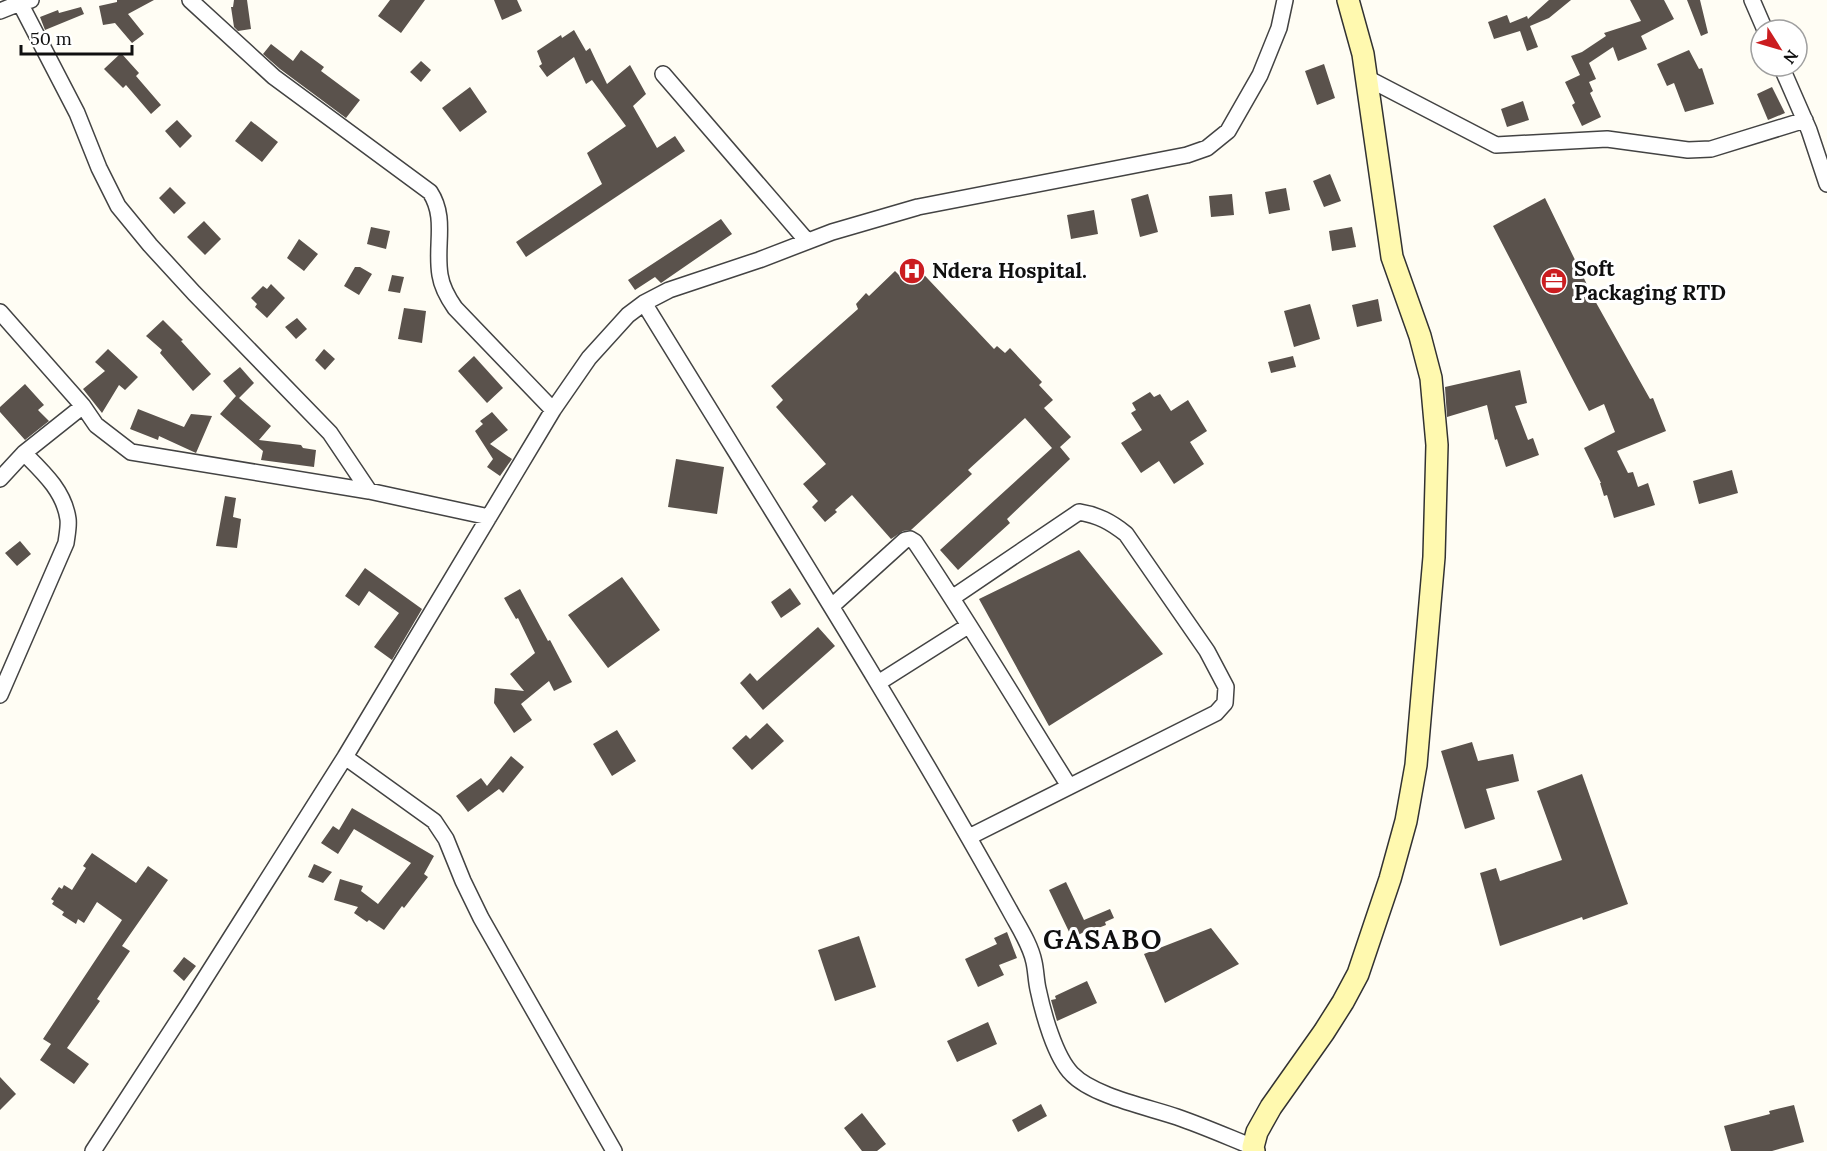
<svg xmlns="http://www.w3.org/2000/svg" width="1827" height="1151" font-family="Lora,serif">
  <style>
    .building { fill: #5a524c }
    .lines { fill: none; stroke-linecap: round; stroke-linejoin: round }
    .minor-casing { stroke: #434343; stroke-width: 18 }
    .secondary-casing { stroke: #323232; stroke-width: 24 }
    .minor { stroke: #fff; stroke-width: 15 }
    .secondary { stroke: #fff9af; stroke-width: 21 }
    .labels { text-anchor: middle; stroke-width: 6; stroke-linejoin: round; paint-order: stroke }
    .poi-label { font-size: 21px; font-weight: bold; fill: #101010; stroke: #fff; text-anchor: start }
    .district-label { font-size: 27px; font-weight: bold; letter-spacing: 1.5px; fill: #101010; stroke: #fff }
  </style>
  <rect width="100%" height="100%" fill="#fffdf4"/>
  <path class="building" d="M 117,0 L 154,0 L 128,14 L 144,34 L 132,43 L 115,23 L 103,25 L 99,6 L 117,2 Z
    M 234,0 L 247,0 L 251,29 L 238,31 L 234,27 L 231,7 L 233,7 Z
    M 390,0 L 425,0 L 401,33 L 378,16 Z
    M 494,0 L 517,0 L 522,11 L 502,20 Z
    M 1549,0 L 1571,0 L 1549,18 L 1530,26 L 1538,47 L 1527,51 L 1520,31 L 1494,39 L 1488,22 L 1507,15 L 1510,23 L 1527,16 L 1528,19 Z
    M 1630,0 L 1664,0 L 1674,19 L 1641,36 L 1647,49 L 1618,61 L 1613,47 L 1589,63 L 1596,79 L 1589,82 L 1593,91 L 1590,93 L 1601,117 L 1582,126 L 1572,105 L 1575,103 L 1565,82 L 1580,75 L 1571,56 L 1582,52 L 1606,36 L 1604,33 L 1641,21 Z
    M 1687,0 L 1700,0 L 1708,33 L 1701,36 Z
    M 81,7 L 84,14 L 45,30 L 40,17 L 58,10 L 59,13 Z
    M 574,30 L 586,51 L 590,48 L 607,84 L 630,65 L 646,94 L 633,106 L 657,148 L 675,136 L 685,151 L 526,257 L 516,242 L 602,184 L 587,153 L 626,126 L 592,80 L 586,84 L 574,57 L 547,77 L 539,66 L 542,64 L 537,51 L 561,35 L 562,38 Z
    M 271,44 L 293,61 L 301,50 L 324,67 L 321,71 L 360,100 L 346,118 L 280,69 L 263,54 Z
    M 1689,50 L 1699,69 L 1702,68 L 1714,104 L 1685,112 L 1674,83 L 1667,86 L 1657,64 Z
    M 121,53 L 139,73 L 136,76 L 161,105 L 151,114 L 126,85 L 123,88 L 104,69 Z
    M 421,61 L 431,70 L 421,82 L 410,72 Z
    M 1324,64 L 1335,98 L 1317,105 L 1305,71 Z
    M 470,87 L 487,112 L 460,132 L 442,108 Z
    M 1772,87 L 1785,113 L 1768,120 L 1757,94 Z
    M 1523,101 L 1529,120 L 1507,127 L 1501,109 Z
    M 177,120 L 192,136 L 180,148 L 165,131 Z
    M 251,121 L 278,142 L 262,162 L 235,141 Z
    M 1330,174 L 1341,201 L 1324,207 L 1313,181 Z
    M 170,187 L 186,203 L 174,214 L 159,198 Z
    M 1286,188 L 1290,210 L 1269,214 L 1265,192 Z
    M 1148,194 L 1158,232 L 1140,237 L 1131,199 Z
    M 1232,194 L 1234,215 L 1211,217 L 1209,196 Z
    M 1545,198 L 1594,299 L 1650,399 L 1653,398 L 1666,431 L 1617,451 L 1628,473 L 1633,472 L 1638,487 L 1648,483 L 1655,505 L 1614,518 L 1607,495 L 1604,496 L 1600,483 L 1601,483 L 1584,448 L 1615,432 L 1604,404 L 1589,411 L 1493,226 Z
    M 1094,210 L 1098,234 L 1071,239 L 1067,215 Z
    M 721,219 L 732,234 L 661,283 L 655,277 L 635,290 L 628,280 Z
    M 204,221 L 221,239 L 205,255 L 187,237 Z
    M 371,227 L 390,231 L 386,249 L 367,244 Z
    M 1352,227 L 1356,247 L 1332,251 L 1329,231 Z
    M 299,239 L 318,254 L 304,271 L 287,258 Z
    M 912,262 L 994,349 L 997,346 L 1005,353 L 1010,348 L 1042,382 L 1039,385 L 1053,400 L 1044,408 L 1071,437 L 1060,447 L 1070,459 L 1007,519 L 1010,523 L 958,570 L 940,550 L 1052,448 L 1025,418 L 968,470 L 972,474 L 911,530 L 903,531 L 891,539 L 852,495 L 835,510 L 837,512 L 825,522 L 812,507 L 818,501 L 803,484 L 826,464 L 776,407 L 783,400 L 771,386 L 858,309 L 856,304 L 866,293 L 869,296 L 895,271 L 899,275 Z
    M 355,267 L 360,267 L 372,274 L 359,295 L 344,286 Z
    M 392,275 L 404,277 L 400,293 L 388,291 Z
    M 271,284 L 285,298 L 267,318 L 255,307 L 257,304 L 251,298 L 263,286 L 267,289 Z
    M 1378,299 L 1382,321 L 1357,327 L 1352,305 Z
    M 1310,304 L 1320,339 L 1294,347 L 1284,311 Z
    M 404,308 L 426,311 L 422,343 L 398,339 Z
    M 297,318 L 307,329 L 296,339 L 285,327 Z
    M 163,320 L 183,340 L 181,341 L 211,374 L 193,391 L 160,353 L 162,350 L 146,336 Z
    M 108,349 L 138,377 L 125,390 L 119,385 L 102,413 L 83,389 L 105,371 L 95,362 Z
    M 324,349 L 335,359 L 325,370 L 315,360 Z
    M 474,356 L 503,388 L 487,403 L 458,371 Z
    M 1293,356 L 1296,367 L 1271,373 L 1268,362 Z
    M 240,367 L 254,383 L 239,398 L 271,426 L 259,440 L 301,445 L 303,448 L 316,450 L 314,467 L 261,460 L 263,451 L 220,414 L 236,396 L 223,381 Z
    M 1520,370 L 1527,403 L 1515,406 L 1528,440 L 1533,438 L 1539,455 L 1506,467 L 1497,439 L 1495,440 L 1487,405 L 1447,417 L 1445,387 Z
    M 25,384 L 44,405 L 38,410 L 49,421 L 25,440 L 0,412 L 0,407 Z
    M 1150,392 L 1154,397 L 1160,394 L 1171,411 L 1188,400 L 1207,431 L 1190,442 L 1204,464 L 1174,484 L 1159,461 L 1141,473 L 1121,443 L 1142,430 L 1131,413 L 1136,410 L 1132,403 Z
    M 138,409 L 184,427 L 191,414 L 212,416 L 196,453 L 159,436 L 158,440 L 130,429 Z
    M 492,412 L 508,430 L 490,444 L 512,459 L 500,476 L 487,467 L 493,459 L 475,431 L 483,424 L 480,421 Z
    M 676,459 L 724,467 L 717,514 L 668,507 Z
    M 1732,470 L 1738,493 L 1699,504 L 1693,481 Z
    M 225,496 L 236,498 L 233,517 L 241,519 L 237,548 L 216,546 Z
    M 20,541 L 31,554 L 17,566 L 5,553 Z
    M 1079,550 L 1163,654 L 1049,726 L 979,599 Z
    M 365,568 L 422,609 L 392,660 L 374,647 L 399,613 L 369,591 L 359,606 L 345,596 Z
    M 622,577 L 660,630 L 608,668 L 568,615 Z
    M 790,588 L 801,604 L 781,618 L 771,602 Z
    M 520,589 L 548,641 L 550,640 L 572,682 L 554,691 L 549,681 L 521,704 L 532,720 L 514,733 L 494,703 L 495,688 L 524,691 L 510,674 L 535,653 L 518,618 L 516,619 L 504,598 Z
    M 818,627 L 835,646 L 763,710 L 740,683 L 750,673 L 757,681 Z
    M 767,723 L 784,741 L 752,770 L 732,748 L 746,735 L 750,739 Z
    M 617,730 L 636,761 L 612,776 L 593,744 Z
    M 1472,742 L 1478,761 L 1513,754 L 1519,781 L 1486,789 L 1495,819 L 1465,829 L 1441,751 Z
    M 511,756 L 524,767 L 503,793 L 499,789 L 468,812 L 456,796 L 481,778 L 487,786 Z
    M 1582,774 L 1628,904 L 1583,920 L 1582,917 L 1500,946 L 1480,873 L 1496,868 L 1500,881 L 1562,860 L 1537,791 Z
    M 352,808 L 434,856 L 424,874 L 428,877 L 404,908 L 402,906 L 384,930 L 369,920 L 367,922 L 354,913 L 358,907 L 334,900 L 340,879 L 363,886 L 361,891 L 378,904 L 411,863 L 354,829 L 338,854 L 321,843 L 333,826 L 339,830 Z
    M 92,853 L 136,883 L 148,866 L 168,880 L 122,946 L 130,951 L 97,999 L 100,1001 L 67,1048 L 89,1064 L 74,1084 L 40,1060 L 51,1044 L 43,1039 L 122,920 L 97,902 L 84,923 L 78,919 L 76,924 L 62,915 L 64,912 L 52,904 L 54,901 L 51,899 L 59,887 L 62,889 L 64,885 L 72,890 L 86,868 L 83,866 Z
    M 314,864 L 332,872 L 323,883 L 308,877 Z
    M 1066,882 L 1084,920 L 1110,909 L 1114,918 L 1105,922 L 1106,925 L 1093,930 L 1092,928 L 1072,938 L 1049,890 Z
    M 1211,928 L 1239,964 L 1165,1003 L 1144,954 Z
    M 1007,932 L 1017,958 L 999,965 L 1004,975 L 978,987 L 965,959 L 997,944 L 994,938 Z
    M 859,936 L 876,987 L 835,1001 L 818,950 Z
    M 184,957 L 196,966 L 184,981 L 173,971 Z
    M 1087,981 L 1097,1003 L 1057,1021 L 1051,1000 L 1056,999 L 1055,996 Z
    M 988,1022 L 997,1044 L 957,1062 L 947,1041 Z
    M 0,1077 L 16,1094 L 0,1110 Z
    M 1041,1104 L 1047,1116 L 1018,1132 L 1012,1120 Z
    M 1794,1105 L 1804,1142 L 1772,1151 L 1731,1151 L 1724,1126 L 1770,1114 L 1769,1111 Z
    M 862,1113 L 886,1144 L 877,1151 L 862,1151 L 844,1128 Z"/>
  <g class="lines">
    <defs>
      <path id="minor" d="M 31,0 L 20,3 L 77,113 L 99,168 L 118,206 L 150,245 L 194,293 L 330,433 L 369,491
        M 190,0 L 274,77 L 430,192 C 447,218 435,245 440,275 C 442,288 448,298 455,308 L 553,410
        M 1752,0 L 1765,30
        M 0,11 L 20,3
        M 1781,66 L 1809,130 L 1827,184
        M 663,74 L 807,241
        M 1367,78 L 1496,145 L 1607,139 L 1688,150 L 1711,149 L 1805,120
        M 644,303 C 769,507 898,708 1014,918 C 1022,932 1031,947 1034,962 C 1036,971 1036,980 1038,989 C 1043,1013 1055,1057 1072,1074 C 1093,1096 1148,1107 1177,1117 C 1203,1126 1228,1137 1253,1147
        M 0,312 L 83,406 L 96,425 L 131,452 L 369,491 L 489,517
        M 0,479 L 24,453 L 83,406
        M 952,598 L 1079,512 C 1098,515 1111,522 1126,534 L 1207,651 L 1226,687 L 1225,703 L 1216,713 L 969,837
        M 832,606 L 905,540 L 910,539 L 915,542 C 969,622 1018,705 1069,786
        M 878,683 L 968,626
        M 0,695 L 66,543 C 67,535 69,526 68,519 C 64,491 43,472 24,453
        M 345,757 L 434,821 L 446,839 L 463,881 L 481,918 L 614,1151
        M 93,1151 L 190,1002 L 345,757 L 553,410 L 589,358 L 628,315 L 644,303 L 669,290 L 759,260 L 832,232 L 918,207 L 1187,155 L 1207,148 L 1228,131 L 1260,75 L 1279,28 L 1285,0"/>
      <path id="secondary" d="M 1254,1151 L 1253,1147 L 1257,1132 L 1271,1107 L 1324,1032 L 1343,1002 L 1358,974 L 1390,879 L 1406,821 L 1416,765 L 1434,557 L 1437,445 L 1431,378 L 1420,336 L 1392,257 L 1363,54 L 1348,0"/>
    </defs>
    <use href="#minor" class="minor-casing"/>
    <use href="#secondary" class="secondary-casing"/>
    <use href="#minor" class="minor"/>
    <use href="#secondary" class="secondary"/>
  </g>
  <defs>
    <symbol id="hospital-disc" viewBox="-11 -11 22 22"><circle r="9.5" fill="#cb1d20" stroke="#fff"/><path d="M-5-5h3v3.5h4V-5h3V5h-3V1.5h-4V5h-3Z" fill="#fff"/></symbol>
    <symbol id="office-disc" viewBox="-11 -11 22 22"><circle r="9.5" fill="#cb1d20" stroke="#fff"/><path d="M-6-3h4V-5.5h4V-3h4V5H-6ZM-1-4.5V-3h2v-1.5ZM-6 0V1H6V0Z" fill="#fff"/></symbol>
  </defs>
  <g fill-rule="evenodd">
    <use href="#hospital-disc" x="897" y="256" width="30" height="30"/>
    <use href="#office-disc" x="1539" y="266" width="30" height="30"/>
  </g>
  <g class="labels">
    <g class="poi-label">
      <text x="1574" y="276">Soft<tspan x="1574" dy="24">Packaging RTD</tspan></text>
      <text x="932" y="278">Ndera Hospital.</text>
    </g>
    <g class="district-label">
      <text x="1103" y="949">GASABO</text>
    </g>
  </g>
  <g transform="translate(1779 48) rotate(127)"><circle r="28" fill="#ffffff" stroke="#9f9f9f" stroke-width="1.5"/>
  <path d="M0-4.5L10 22L0 15L-10 22Z" fill="#cb1d20"/>
  <text y="-9" font-size="16" font-weight="bold" text-anchor="middle" fill="#101010">N</text>
  </g>
  <path d="M21 45v9h111v-9" fill="none" stroke="#101010" stroke-width="3"/>
  <text x="30" y="45" font-size="18" fill="#101010" stroke="#ffffff" stroke-width="4.5" paint-order="stroke">50 m</text>
</svg>
